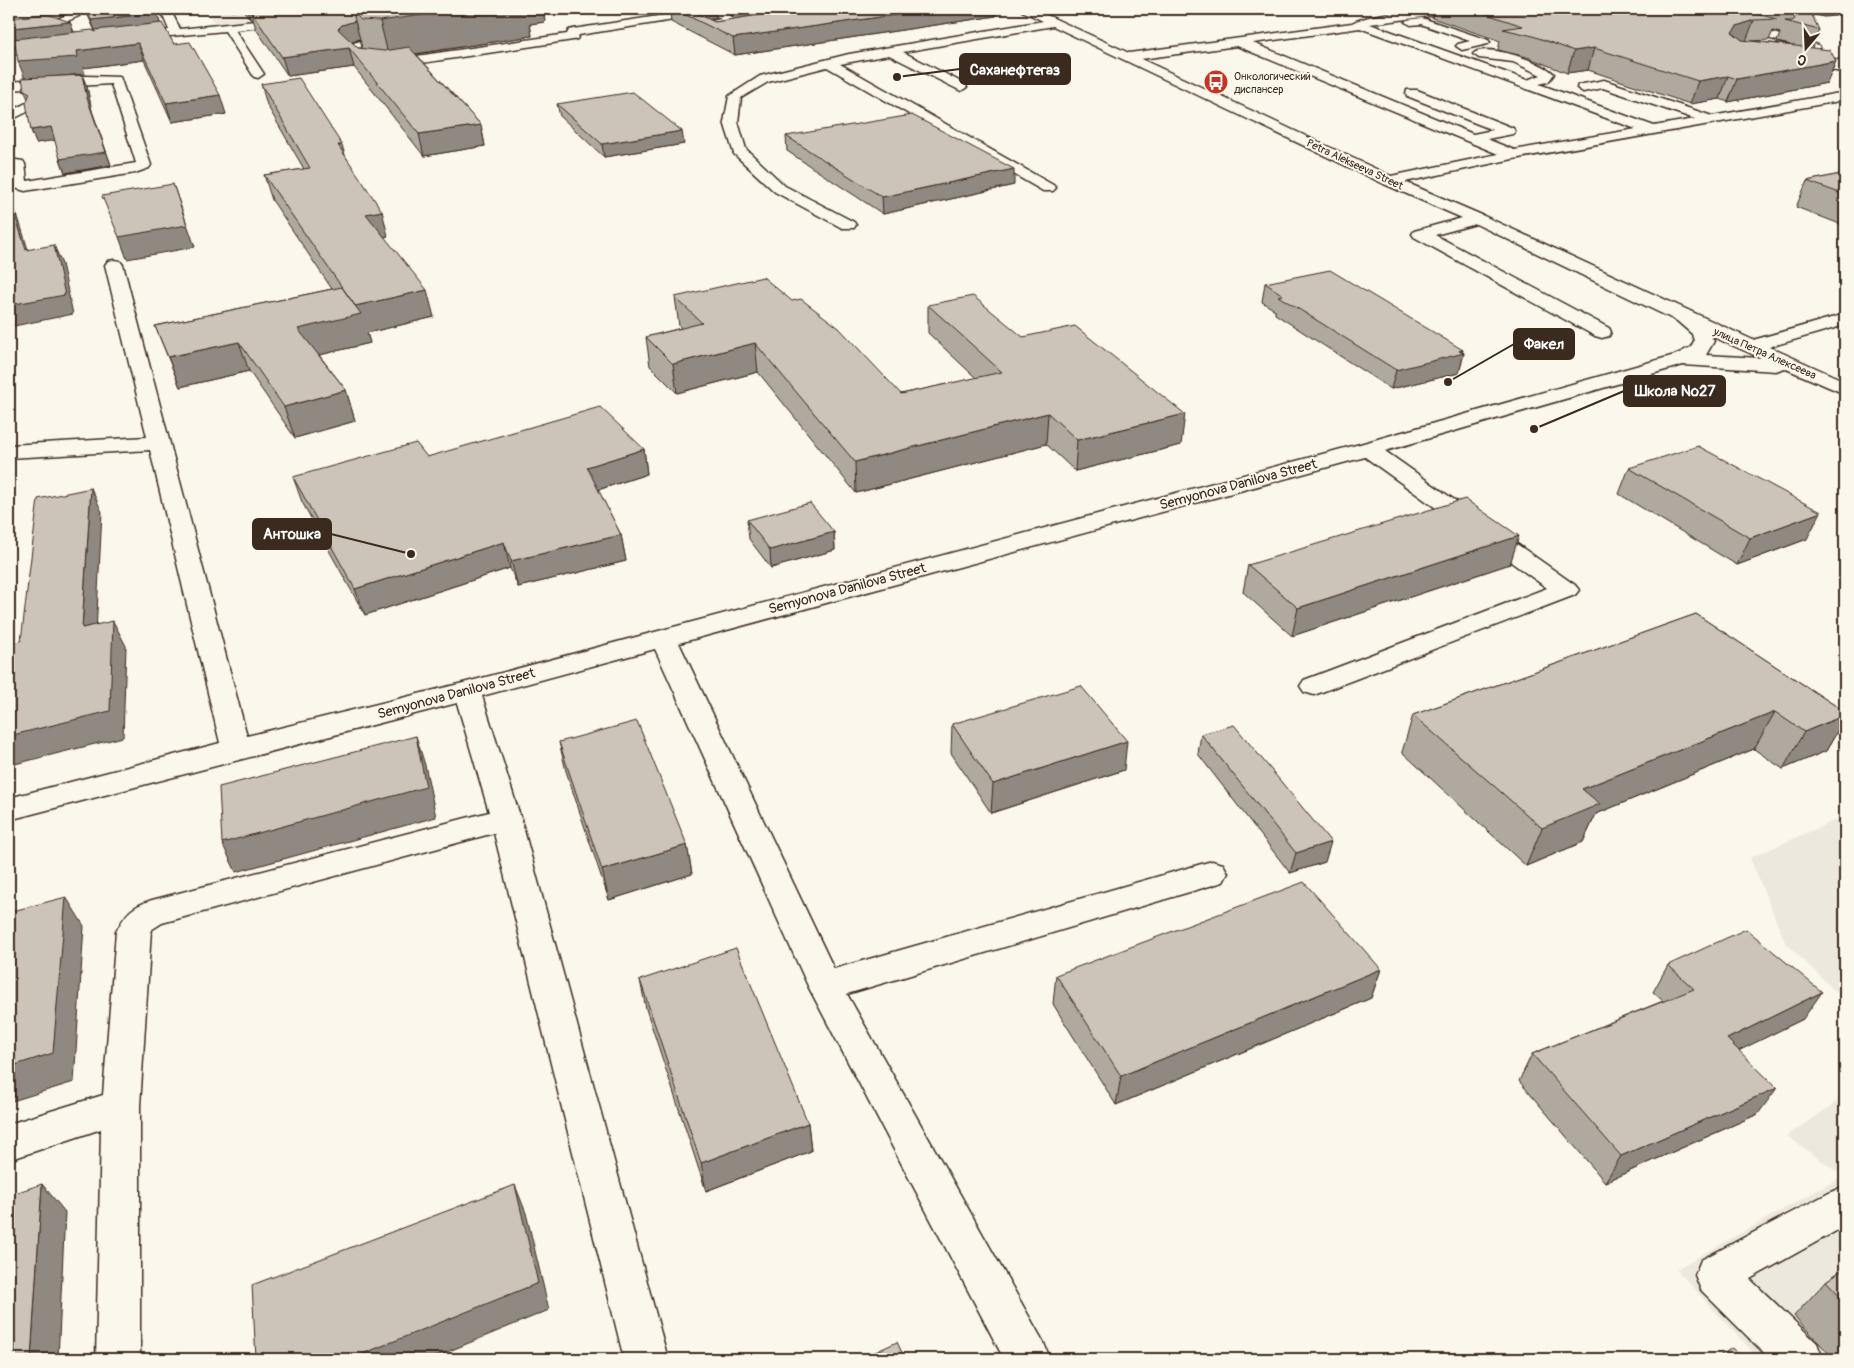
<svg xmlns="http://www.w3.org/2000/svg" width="1854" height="1368" font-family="Pangolin,sans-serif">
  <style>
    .built { fill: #ede8dd }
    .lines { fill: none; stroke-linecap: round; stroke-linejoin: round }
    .minor-casing { stroke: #3b2a1e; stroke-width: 3 }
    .minor { fill: #fbf7ec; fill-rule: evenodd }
    .wall { fill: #afa99f; stroke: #3b2a1e; fill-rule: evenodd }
    .shaded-wall { fill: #8f8982; stroke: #3b2a1e }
    .building { fill: #ccc4b9; stroke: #3b2a1e }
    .labels { text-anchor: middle; stroke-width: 4; stroke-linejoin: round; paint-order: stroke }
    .far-poi-label { font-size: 11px; fill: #3b2a1e; stroke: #fbf7ec; text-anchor: start }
    .far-street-label { font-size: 11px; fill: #3b2a1e; stroke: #fbf7ec }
    .street-label { font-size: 14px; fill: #3b2a1e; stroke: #fbf7ec }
    .leader { fill: none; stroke: #3b2a1e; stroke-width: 2 }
    .callout-dot { fill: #3b2a1e; stroke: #fbf7ec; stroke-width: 2 }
    .callout { fill: #3b2a1e; stroke: #3b2a1e; stroke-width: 2 }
    .callout-label { font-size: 15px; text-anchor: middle; font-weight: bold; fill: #fff }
  </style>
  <rect width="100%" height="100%" fill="#fbf7ec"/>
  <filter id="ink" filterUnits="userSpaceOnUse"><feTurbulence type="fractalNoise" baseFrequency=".02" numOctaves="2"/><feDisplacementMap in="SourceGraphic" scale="10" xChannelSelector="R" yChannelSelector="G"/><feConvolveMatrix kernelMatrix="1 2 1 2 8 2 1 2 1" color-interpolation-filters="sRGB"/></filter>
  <g filter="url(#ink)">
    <path class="built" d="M 204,9 L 340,9 L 215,24 Z
      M 1845,816 L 1845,1001 L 1785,942 L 1750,858 Z
      M 1845,1096 L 1845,1359 L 1759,1359 L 1676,1269 L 1843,1176 L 1787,1136 Z"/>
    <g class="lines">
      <defs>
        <path id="minor" d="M 57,9 C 67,9 74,7 79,16 L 61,24 L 9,30 L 9,24 L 59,18 L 67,15 Z
          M 160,9 L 170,9 L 180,29 L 293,17 L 299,20 L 293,23 L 235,30 L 264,74 L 258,78 L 254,77 L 225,31 L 128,40 L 126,38 L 128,36 L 132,35 L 169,30 Z
          M 680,9 L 693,9 L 696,12 L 680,19 L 579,35 L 577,39 L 573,40 L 389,68 L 363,65 L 345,47 L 347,45 L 367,39 L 402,36 L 404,38 L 402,40 L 359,48 L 370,59 L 389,60 L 567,34 L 569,30 L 573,29 L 678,13 L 682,12 Z
          M 706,9 L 718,9 L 738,21 L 732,24 L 695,28 L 693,26 L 695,24 L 721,19 Z
          M 1021,9 L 1034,9 L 1129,53 L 1352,23 C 1374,11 1437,9 1464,9 L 1459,12 L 1370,24 L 1527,80 L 1541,75 L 1513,62 L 1479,58 L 1473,54 C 1484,42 1544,62 1554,74 L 1548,82 L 1539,84 L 1654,126 L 1695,119 L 1603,88 L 1583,92 L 1577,88 L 1578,85 L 1604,80 L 1712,116 L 1845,92 L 1845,100 L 1513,159 L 1405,182 L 1484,216 L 1753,340 L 1845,314 L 1845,325 L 1769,347 L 1845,381 L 1845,394 L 1784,368 L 1776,371 L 1683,365 L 1385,451 L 1575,585 L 1579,590 L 1575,595 L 1314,695 L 1304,692 L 1300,686 L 1304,680 L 1547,588 L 1365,457 L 679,643 L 834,969 L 1212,861 L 1223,864 L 1228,873 L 1223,882 L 847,994 L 1044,1343 L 1050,1359 L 1004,1359 L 808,986 L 655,649 L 482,696 L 521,819 L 668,1359 L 624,1359 L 494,833 L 162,923 L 151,930 L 140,1106 L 140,1359 L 96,1359 L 101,1129 L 9,1160 L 9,1124 L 103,1095 L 116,932 C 126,913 131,907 152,900 L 489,812 L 457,703 L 9,820 L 9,798 L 220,743 L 150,450 L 9,458 L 9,445 L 147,437 L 105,265 L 108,261 L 114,260 L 120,261 L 123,265 L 247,736 L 467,682 L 1360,444 L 1675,355 L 1691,347 L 1694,341 L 1692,334 L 1677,321 L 1476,224 L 1435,235 L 1609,328 L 1611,332 L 1609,336 L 1602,338 L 1595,336 L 1414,237 L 1412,234 L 1414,231 L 1462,218 L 1384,184 L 1053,26 L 903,52 L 965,84 L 967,87 L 961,91 L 889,55 L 840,64 L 1053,185 L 1056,188 L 1053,191 L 1043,191 L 827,67 L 768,82 L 741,98 L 738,122 L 746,149 L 785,186 L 854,222 L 856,225 L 854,228 L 842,228 L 775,192 L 734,154 L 724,122 L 729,96 L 760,76 L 849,54 L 1043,21 L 1022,11 ZM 1360,28 L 1636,129 L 1514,150 L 1487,139 L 1513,134 L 1515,131 L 1513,128 L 1417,90 L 1407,90 L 1406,93 L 1407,96 L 1493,130 L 1473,134 L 1253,43 ZM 1237,46 L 1498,154 L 1391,176 L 1141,59 ZM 1711,336 L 1761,358 L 1706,355 L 1714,341 Z
          M 1683,9 L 1699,9 L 1714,13 L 1717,18 L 1818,45 L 1820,47 L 1814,51 L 1709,22 L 1706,17 L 1684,11 Z
          M 1801,9 L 1845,9 L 1845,14 L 1824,16 L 1802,11 Z
          M 1422,18 L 1488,40 L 1490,42 L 1488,44 L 1462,50 L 1456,46 L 1458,44 L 1470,41 L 1421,24 L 1411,25 L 1405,22 L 1407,20 Z
          M 52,43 L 58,47 L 56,49 L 9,55 L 9,49 Z
          M 1799,49 L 1845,62 L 1845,72 L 1792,66 L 1790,63 L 1792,60 L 1815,61 L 1795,56 L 1793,53 L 1795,50 Z
          M 87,76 L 120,77 L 151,165 L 149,168 L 135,173 L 25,191 L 15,188 L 12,185 L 11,168 L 9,167 L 9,159 L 23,161 L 25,164 L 27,181 L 136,163 L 111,84 L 9,90 L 9,82 Z
          M 26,103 L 33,107 L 31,110 L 9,121 L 9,112 Z
          M 1845,1186 L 1845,1226 L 1750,1279 L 1817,1343 L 1823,1359 L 1770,1359 L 1701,1290 L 1695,1275 L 1701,1260 L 1831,1192 Z"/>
      </defs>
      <use href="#minor" class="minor-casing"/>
      <use href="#minor" class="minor"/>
    </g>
    <path class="wall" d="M 85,9 L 155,9 L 160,23 L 174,44 L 226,114 L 172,122 L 144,60 L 83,68 L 85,74 L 55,77 L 82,75 L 87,87 L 92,111 L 111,165 L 65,173 L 55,140 L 36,143 L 31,130 L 28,99 L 24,90 L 25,78 L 16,38 L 70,22 L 74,32 L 95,31 Z
      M 229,9 L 543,9 L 545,22 L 530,24 L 532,36 L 416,54 L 481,125 L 485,146 L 424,156 L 354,67 L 288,76 L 256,29 L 253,19 L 250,19 L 243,10 L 231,11 ZM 360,39 L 362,48 L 358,48 L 352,42 Z
      M 644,9 L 715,9 L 716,18 L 709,19 L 715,22 L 733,19 L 733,16 L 721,9 L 996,9 L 996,16 L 735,55 L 671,22 L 670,12 L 656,15 Z
      M 1434,9 L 1793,9 L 1819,30 L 1812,48 L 1836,61 L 1827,83 L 1728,102 L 1720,99 L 1690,104 L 1588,70 L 1567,73 L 1527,57 L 1498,50 L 1500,41 L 1432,18 ZM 1773,31 L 1780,33 L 1777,42 L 1790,45 L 1751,41 L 1769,40 Z
      M 261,84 L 346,157 L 388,236 L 384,237 L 434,317 L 367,333 L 370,343 L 319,355 L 346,390 L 355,421 L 295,438 L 249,371 L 180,387 L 155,326 L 332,289 L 272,200 L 264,175 L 304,169 L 267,105 Z
      M 557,104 L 684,144 L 604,157 L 560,116 Z
      M 786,136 L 1014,185 L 883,214 L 787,151 Z
      M 1845,173 L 1845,226 L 1796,207 L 1807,181 Z
      M 1265,283 L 1463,350 L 1462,352 L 1464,353 L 1459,373 L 1391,389 L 1275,314 L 1275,310 L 1262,302 Z
      M 675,297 L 901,394 L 976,378 L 928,333 L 928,305 L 1023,337 L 1181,445 L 1075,471 L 1046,444 L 856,493 L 758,372 L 677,393 L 650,366 L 646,337 L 681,328 L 679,326 Z
      M 644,449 L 647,474 L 598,490 L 621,535 L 626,561 L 518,587 L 510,568 L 365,615 L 302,502 L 293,477 L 427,457 Z
      M 1629,468 L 1807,539 L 1737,565 L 1619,494 Z
      M 747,520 L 834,532 L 835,550 L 771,568 L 749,539 Z
      M 1510,564 L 1292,636 L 1243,592 L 1248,565 Z
      M 1696,614 L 1845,712 L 1845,718 L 1826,751 L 1783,769 L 1754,749 L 1596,814 L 1583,842 L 1526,866 L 1402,752 L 1413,715 Z
      M 952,724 L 1124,770 L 991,813 L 951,753 Z
      M 1201,734 L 1325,862 L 1290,873 L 1198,754 Z
      M 559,742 L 687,845 L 692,874 L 609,900 L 566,771 Z
      M 1668,965 L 1803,1019 L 1739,1050 L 1758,1114 L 1605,1182 L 1519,1081 L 1532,1054 L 1663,1001 L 1653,992 Z
      M 1381,969 L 1371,998 L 1116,1105 L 1053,1004 L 1056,975 Z
      M 640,980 L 808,1123 L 811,1151 L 706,1191 L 646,1009 Z
      M 1845,1268 L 1845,1359 L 1834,1359 L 1794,1316 L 1826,1281 Z"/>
    <path class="shaded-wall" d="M 230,9 L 243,9 L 243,10 L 231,11 Z
      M 247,9 L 346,9 L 251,11 L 253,19 L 250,19 Z
      M 437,9 L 543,9 L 545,22 L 530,24 L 532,36 L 389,58 L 380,21 Z
      M 655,9 L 669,9 L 670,12 L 656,15 Z
      M 690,9 L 715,9 L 716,18 L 699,21 L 689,10 Z
      M 732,9 L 833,9 L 733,25 Z
      M 936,9 L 996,9 L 996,16 L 735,55 L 733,38 Z
      M 1410,9 L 1422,9 L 1410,10 Z
      M 157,13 L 162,29 L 97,36 L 91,20 Z
      M 1754,20 L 1746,41 L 1724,53 L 1732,32 L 1737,26 Z
      M 355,21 L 360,39 L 346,43 L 338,29 L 342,25 Z
      M 70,22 L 76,39 L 19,45 L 12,28 Z
      M 138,43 L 144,60 L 83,68 L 85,74 L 25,79 L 18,61 L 77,51 Z
      M 349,48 L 354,67 L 288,76 L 282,57 Z
      M 1594,48 L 1588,70 L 1567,73 L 1574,51 Z
      M 1836,61 L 1827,83 L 1728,102 L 1737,79 Z
      M 82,75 L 87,87 L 92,111 L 111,165 L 65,173 L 60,159 L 87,98 Z
      M 1728,76 L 1720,99 L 1690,104 L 1698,81 Z
      M 220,95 L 226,114 L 172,122 L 166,103 Z
      M 481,125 L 485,146 L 424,156 L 419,134 Z
      M 51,127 L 57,140 L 36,143 L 31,130 Z
      M 682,131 L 684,144 L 604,157 L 602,144 Z
      M 338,145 L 342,145 L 349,168 Z
      M 1014,169 L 1014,185 L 883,214 L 882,197 Z
      M 173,184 L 195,247 L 127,259 L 119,237 Z
      M 10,199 L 18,217 L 34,269 L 26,250 Z
      M 382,211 L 388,236 L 373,239 L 366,214 Z
      M 54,245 L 62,264 L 73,314 L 9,327 L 9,305 Z
      M 427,290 L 434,317 L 367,333 L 370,343 L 307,358 L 298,329 L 355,306 Z
      M 239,342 L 249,371 L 180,387 L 168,357 Z
      M 755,343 L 758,372 L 677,393 L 673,364 Z
      M 1463,350 L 1462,354 L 1464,353 L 1459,373 L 1391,389 L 1396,370 Z
      M 346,390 L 355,421 L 295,438 L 284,407 Z
      M 1048,413 L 1046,444 L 856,493 L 855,462 Z
      M 1185,414 L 1181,445 L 1075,471 L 1077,440 Z
      M 644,449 L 647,474 L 591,492 L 587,467 Z
      M 91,488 L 102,512 L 95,653 L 82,628 Z
      M 1821,512 L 1807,539 L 1737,565 L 1750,538 Z
      M 834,532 L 835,550 L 771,568 L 770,550 Z
      M 621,535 L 626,561 L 518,587 L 511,561 Z
      M 1519,536 L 1510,564 L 1292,636 L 1298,608 Z
      M 504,542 L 510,568 L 365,615 L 355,589 Z
      M 113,621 L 126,646 L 123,737 L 15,764 L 9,754 L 9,736 Z
      M 1775,712 L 1754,749 L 1596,814 L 1583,842 L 1526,866 L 1542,828 L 1582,789 Z
      M 1845,715 L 1845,718 L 1826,751 L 1783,769 L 1804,732 Z
      M 416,736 L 425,765 L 436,817 L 236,872 L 222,843 Z
      M 1127,741 L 1124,770 L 991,813 L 993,784 Z
      M 1331,842 L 1325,862 L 1290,873 L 1296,853 Z
      M 687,845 L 692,874 L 609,900 L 602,870 Z
      M 66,897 L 84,926 L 74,1082 L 9,1102 L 9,1067 Z
      M 1381,969 L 1371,998 L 1116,1105 L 1121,1076 Z
      M 1822,992 L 1803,1019 L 1710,1065 L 1727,1039 Z
      M 1777,1088 L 1758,1114 L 1605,1182 L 1621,1156 Z
      M 808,1123 L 811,1151 L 706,1191 L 701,1163 Z
      M 42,1184 L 65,1212 L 58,1359 L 31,1359 Z
      M 515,1185 L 526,1213 L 549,1310 L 430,1359 L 350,1359 Z"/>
    <path class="building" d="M 86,9 L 155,9 L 157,13 L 91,20 Z
      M 275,9 L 377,9 L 353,12 L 355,21 L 342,25 L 338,29 L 358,48 L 384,51 L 409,47 L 481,125 L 419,134 L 349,48 L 282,57 L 251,11 Z
      M 377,9 L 463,9 L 380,21 L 361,20 L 353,12 Z
      M 674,9 L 690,9 L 689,10 L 715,22 L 797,9 L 936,9 L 733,38 Z
      M 1471,9 L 1735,9 L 1777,19 L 1754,20 L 1737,26 L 1732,32 L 1742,40 L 1830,50 L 1836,61 L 1737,79 L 1728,76 L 1698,81 L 1594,48 L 1574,51 L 1533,36 L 1503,29 L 1523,26 Z
      M 1773,9 L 1793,9 L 1811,13 L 1819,30 L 1785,21 L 1792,21 L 1795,19 L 1792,14 Z
      M 47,14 L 70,22 L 12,28 L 10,18 Z
      M 162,23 L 174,44 L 190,42 L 220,95 L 166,103 L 138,43 L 77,51 L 78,57 L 18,61 L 14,39 L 92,30 L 96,32 L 95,30 Z
      M 82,75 L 87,98 L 106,152 L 60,159 L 51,127 L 31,130 L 26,103 L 30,93 L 24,90 L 22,78 Z
      M 299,78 L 342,145 L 338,145 L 382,211 L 366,214 L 427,290 L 355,306 L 264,175 L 310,168 L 261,84 Z
      M 633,92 L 682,131 L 602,144 L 557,104 Z
      M 912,115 L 1014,169 L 882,197 L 786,136 Z
      M 1845,173 L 1845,195 L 1807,181 Z
      M 173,184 L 187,225 L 119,237 L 102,196 Z
      M 9,199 L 10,199 L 26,250 L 54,245 L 65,295 L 9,305 Z
      M 1330,270 L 1463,350 L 1459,351 L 1464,353 L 1396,370 L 1278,296 L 1283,295 L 1265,283 Z
      M 763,277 L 792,301 L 801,299 L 839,328 L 901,394 L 1002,372 L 928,305 L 973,296 L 1023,337 L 1075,326 L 1185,414 L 1077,440 L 1048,413 L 855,462 L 755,343 L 673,364 L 646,337 L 702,323 L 675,297 Z
      M 342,287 L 361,314 L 298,329 L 346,390 L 284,407 L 239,342 L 168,357 L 155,326 Z
      M 600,407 L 644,449 L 587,467 L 621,535 L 511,561 L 504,542 L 355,589 L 293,477 L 416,443 L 427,457 Z
      M 1698,446 L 1821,512 L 1750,538 L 1629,468 Z
      M 91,488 L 82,628 L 113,621 L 110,711 L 9,736 L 9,659 L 11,644 L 21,641 L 38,499 Z
      M 1465,499 L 1519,536 L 1298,608 L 1248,565 Z
      M 810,503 L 834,532 L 770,550 L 747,520 Z
      M 1696,614 L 1845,712 L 1845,715 L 1804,732 L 1775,712 L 1582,789 L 1600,804 L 1542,828 L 1413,715 Z
      M 1081,686 L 1127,741 L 993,784 L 952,724 Z
      M 637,721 L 687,845 L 602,870 L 559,742 Z
      M 1234,725 L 1331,842 L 1296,853 L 1201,734 Z
      M 416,736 L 426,787 L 222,843 L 219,787 Z
      M 1304,882 L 1381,969 L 1121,1076 L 1056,975 Z
      M 66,897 L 53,1053 L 9,1067 L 9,912 Z
      M 1746,929 L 1822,992 L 1727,1039 L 1777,1088 L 1621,1156 L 1532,1054 L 1694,989 L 1668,965 Z
      M 736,948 L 808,1123 L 701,1163 L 640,980 Z
      M 42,1184 L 31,1359 L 9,1359 L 9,1195 Z
      M 515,1185 L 538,1283 L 350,1359 L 256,1359 L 252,1285 Z
      M 1845,1268 L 1845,1301 L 1826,1281 Z
      M 897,1342 L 905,1359 L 860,1359 Z
      M 1732,1348 L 1743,1359 L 1715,1359 Z"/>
  </g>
  <defs>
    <symbol id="bus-disc" viewBox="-11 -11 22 22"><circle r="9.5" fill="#c8321e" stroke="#fbf7ec"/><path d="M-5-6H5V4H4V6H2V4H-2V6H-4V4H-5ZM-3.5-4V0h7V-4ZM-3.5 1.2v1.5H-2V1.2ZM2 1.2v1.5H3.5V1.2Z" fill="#fff"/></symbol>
  </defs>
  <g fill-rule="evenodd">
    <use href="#bus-disc" x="1202" y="68" width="28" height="28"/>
  </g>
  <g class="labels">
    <g class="far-poi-label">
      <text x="1234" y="80">Онкологический<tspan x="1234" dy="13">диспансер</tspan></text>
    </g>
    <g class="far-street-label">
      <text transform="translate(1355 164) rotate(25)" y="4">Petra Alekseeva Street</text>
      <text transform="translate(1765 353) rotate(24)" y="4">улица Петра Алексеева</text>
    </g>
    <g class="street-label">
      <text transform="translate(1238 484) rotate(-15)" y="5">Semyonova Danilova Street</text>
      <text transform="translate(847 588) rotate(-15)" y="5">Semyonova Danilova Street</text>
      <text transform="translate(456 693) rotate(-15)" y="5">Semyonova Danilova Street</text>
    </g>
  </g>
  <path class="leader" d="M897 77L960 69M1448 382L1514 344M1534 429L1624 391M411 554L331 534"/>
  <g class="callout-dot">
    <circle cx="897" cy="77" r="5"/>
    <circle cx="1448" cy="382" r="5"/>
    <circle cx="1534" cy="429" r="5"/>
    <circle cx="411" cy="554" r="5"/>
  </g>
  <g class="callout">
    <rect x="960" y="54" width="110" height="30" rx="5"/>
    <rect x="1514" y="329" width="60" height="30" rx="5"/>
    <rect x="1624" y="376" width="101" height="30" rx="5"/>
    <rect x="253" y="519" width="78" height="30" rx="5"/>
  </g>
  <g class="callout-label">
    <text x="1015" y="75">Саханефтегаз</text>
    <text x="1544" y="349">Факел</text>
    <text x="1675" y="396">Школа №27</text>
    <text x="292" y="539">Антошка</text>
  </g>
  <rect width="1854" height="1368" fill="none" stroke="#fbf7ec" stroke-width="30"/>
  <rect x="15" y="15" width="1824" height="1338" fill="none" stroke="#3b2a1e" stroke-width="2" filter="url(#ink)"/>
  <g transform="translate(1806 48) rotate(199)" stroke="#fbf7ec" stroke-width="4" paint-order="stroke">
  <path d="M0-4L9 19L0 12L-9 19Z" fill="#3b2a1e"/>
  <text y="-8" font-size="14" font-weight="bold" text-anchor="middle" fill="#3b2a1e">С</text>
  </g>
</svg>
